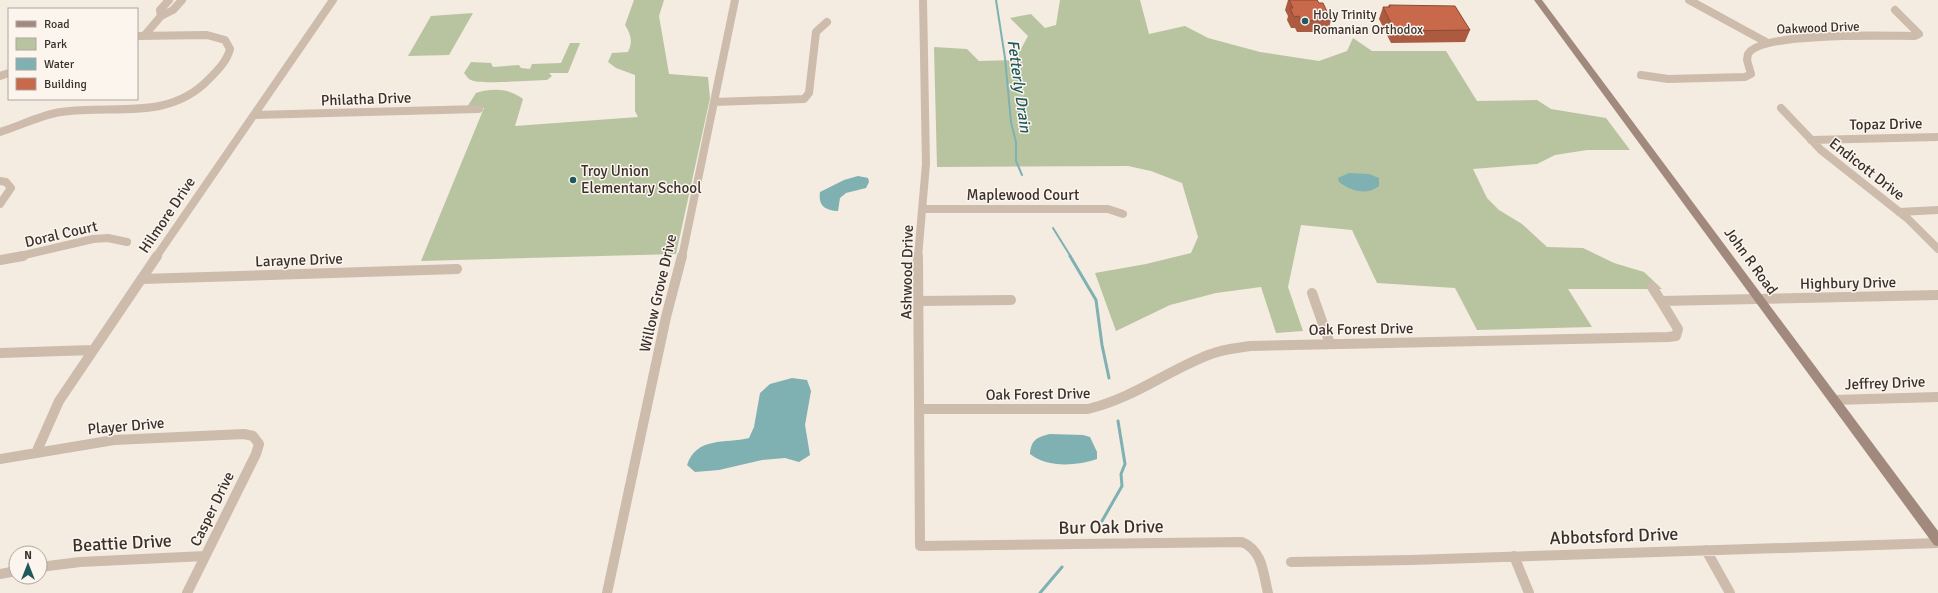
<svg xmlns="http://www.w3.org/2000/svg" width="1938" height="593" font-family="Signika,sans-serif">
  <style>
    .green { fill: #b8c4a0 }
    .water { fill: #7fb0b2 }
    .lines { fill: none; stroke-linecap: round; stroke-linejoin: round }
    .stream-far1 { stroke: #7fb0b2; stroke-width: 2 }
    .stream { stroke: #7fb0b2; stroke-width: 3 }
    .minor-far1 { stroke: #cdbbac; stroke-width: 8 }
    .minor { stroke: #cdbbac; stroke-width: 10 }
    .secondary { fill: #a18a7d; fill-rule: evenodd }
    .wall { fill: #ac5a40 }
    .building { fill: #c8694b; stroke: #8c4a34 }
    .poi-dot { fill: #1f5a5e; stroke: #fbf5ee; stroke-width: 1.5 }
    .labels { text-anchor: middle; stroke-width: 3; stroke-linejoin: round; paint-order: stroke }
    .far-poi-label { font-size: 13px; fill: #3b302b; stroke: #fbf5ee; text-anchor: start }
    .far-street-label { font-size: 13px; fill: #3b302b; stroke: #fbf5ee }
    .street-label { font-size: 15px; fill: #3b302b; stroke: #fbf5ee }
    .poi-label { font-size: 15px; fill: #3b302b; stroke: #fbf5ee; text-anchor: start }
    .water-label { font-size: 16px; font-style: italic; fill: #1f5a5e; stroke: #fbf5ee }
    .near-street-label { font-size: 18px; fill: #3b302b; stroke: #fbf5ee }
  </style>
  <rect width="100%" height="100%" fill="#f4ebe1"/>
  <path class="green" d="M 634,0 L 664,0 L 659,16 L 669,74 L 708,77 L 710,98 L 676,254 L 421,261 L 484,108 L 467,107 L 476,93 C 492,88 509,88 523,99 L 515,126 L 638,117 L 635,111 L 635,75 L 616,68 L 608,62 L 612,53 L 628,52 C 633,41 631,35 625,25 Z
    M 1060,0 L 1140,0 L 1149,34 L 1185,26 L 1208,38 L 1260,52 L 1319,61 L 1347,51 L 1353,38 L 1372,51 L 1446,51 L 1477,101 L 1537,100 L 1551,109 L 1606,118 L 1630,150 L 1587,150 L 1555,155 L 1537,164 L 1473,169 L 1487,198 L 1499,210 L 1522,224 L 1547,247 L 1583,248 L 1614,263 L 1644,272 L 1662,289 L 1568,289 L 1592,327 L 1477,330 L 1455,288 L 1377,283 L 1352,230 L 1301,225 L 1288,287 L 1303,331 L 1276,333 L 1261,287 L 1216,293 L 1170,305 L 1116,331 L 1095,273 L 1146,264 L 1191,253 L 1198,237 L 1182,183 L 1151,171 L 1128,166 L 937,167 L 934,47 L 967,49 L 979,61 L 1015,60 L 1028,36 L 1010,18 L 1031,14 L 1045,28 L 1056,25 Z
    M 473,13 L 449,55 L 408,56 L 431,16 Z
    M 570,43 L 580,43 L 568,73 L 549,73 L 552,76 L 547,80 C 533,80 479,85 471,80 C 468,79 466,75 464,73 L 471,62 L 491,63 L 493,67 L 519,65 L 521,68 L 530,69 L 532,64 L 561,63 Z"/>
  <path class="water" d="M 1349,173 L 1369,174 L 1379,178 L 1379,186 C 1366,196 1351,191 1339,182 L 1338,178 Z
    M 858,176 L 868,178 L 869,182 L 866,188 L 846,193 L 840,198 L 838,211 C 825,210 818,206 820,192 L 844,180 Z
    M 792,378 L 807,380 L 811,391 L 805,425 L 810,455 L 799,462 L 785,458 L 762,460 L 719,470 L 695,472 L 687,465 C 697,436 725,444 749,438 L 754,427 L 760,393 L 770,384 Z
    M 1050,434 L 1083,435 L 1090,437 L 1097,452 L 1097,459 C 1076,466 1047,468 1030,454 C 1031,440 1037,437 1050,434 Z"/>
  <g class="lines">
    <path class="stream-far1" d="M 996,0 L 1005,58 L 1011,122 L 1016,142 L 1016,161 L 1022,175
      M 1053,228 L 1071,257"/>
    <path class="stream" d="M 1070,256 L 1096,300 L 1102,345 L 1109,378
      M 1102,521 L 1122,486 L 1121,474 L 1125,464 L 1118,421
      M 1040,593 L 1062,567"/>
    <path class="minor-far1" d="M 169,0 L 160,10 L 161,16 L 173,10 L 182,0
      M 1689,0 L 1766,42
      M 144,36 L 161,16
      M 1641,75 L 1668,79 L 1745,77 L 1751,74 L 1747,60 L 1748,54 C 1762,31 1887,36 1915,36 L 1919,34 L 1895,10
      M 0,76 L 9,73
      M 714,102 L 804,99 L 809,93 L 816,32 L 827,22
      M 1781,108 L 1821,150 L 1907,218 L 1938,249
      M 254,115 L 479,109
      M 0,132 C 20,126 40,115 61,112 C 113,104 168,122 209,79 C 218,70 227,61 230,49 L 225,40 L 207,35 L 137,36
      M 1811,140 L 1938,137
      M 0,181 L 6,182 L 11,188 L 0,204
      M 923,209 L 1108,209 L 1123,214
      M 1899,212 L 1938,210
      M 16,257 L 93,239 L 108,238 L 127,242
      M 156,257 L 333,0
      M 682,257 L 735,0
      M 918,257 L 926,164 L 923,0"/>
    <path class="minor" d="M 918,256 L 920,546 L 1242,542 C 1263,551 1263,573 1268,593
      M 0,260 L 23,256
      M 142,279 L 457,269
      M 1652,287 L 1661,301
      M 1312,293 L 1330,344
      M 919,301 L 1011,300
      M 0,353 L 93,350
      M 1834,400 L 1938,397
      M 920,409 L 1088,409 C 1134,398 1168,370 1211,354 C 1223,349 1237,348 1250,346 L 1668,337 L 1676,336 L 1678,329 L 1661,301 L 1938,295
      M 36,453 L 59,401 L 157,256
      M 0,459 L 114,440 L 244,434 L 253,436 L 259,444 L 256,454 L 187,593
      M 1706,550 L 1730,593
      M 1514,556 L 1529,593
      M 1291,562 L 1411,560 L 1938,543
      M 40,567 L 80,562 L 205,556
      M 0,574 L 16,571
      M 607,593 L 666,317 L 682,256"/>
    <path class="secondary" d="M 1534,0 L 1542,0 L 1938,531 L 1938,546 L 1934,545 Z"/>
  </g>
  <path class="wall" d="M 1288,0 L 1317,0 L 1319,3 L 1331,20 L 1328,32 L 1297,32 L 1295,28 L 1291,28 L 1287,20 L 1288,16 L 1285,10 Z
    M 1389,5 L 1470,30 L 1465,42 L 1391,43 L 1379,19 L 1383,7 L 1388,7 Z"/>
  <path class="building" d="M 1289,0 L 1317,0 L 1319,3 L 1323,3 L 1331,20 L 1300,21 L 1299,16 L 1294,17 L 1290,8 L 1293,8 Z
    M 1389,5 L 1455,6 L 1470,30 L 1395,31 L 1383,7 L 1390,7 Z"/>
  <g class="poi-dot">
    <circle cx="1305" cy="21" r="4"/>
    <circle cx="573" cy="180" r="4"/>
  </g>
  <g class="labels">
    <g class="far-poi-label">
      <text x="1313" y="19">Holy Trinity<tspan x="1313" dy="15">Romanian Orthodox</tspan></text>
    </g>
    <g class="far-street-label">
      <text transform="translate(1818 27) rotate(-2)" y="5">Oakwood Drive</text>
    </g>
    <g class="street-label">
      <text transform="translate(366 99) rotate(-2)" y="5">Philatha Drive</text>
      <text transform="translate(1886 124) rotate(-1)" y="5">Topaz Drive</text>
      <text transform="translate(1867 169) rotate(38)" y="5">Endicott Drive</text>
      <text x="1023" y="200">Maplewood Court</text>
      <text transform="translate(167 215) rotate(-56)" y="5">Hilmore Drive</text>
      <text transform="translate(61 234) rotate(-13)" y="5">Doral Court</text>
      <text transform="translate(299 260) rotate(-2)" y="5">Larayne Drive</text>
      <text transform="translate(1751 261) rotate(54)" y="5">John R Road</text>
      <text transform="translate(907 272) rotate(-89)" y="5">Ashwood Drive</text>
      <text transform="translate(1848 283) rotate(-1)" y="5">Highbury Drive</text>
      <text transform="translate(658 293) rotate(-77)" y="5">Willow Grove Drive</text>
      <text transform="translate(1361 329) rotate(-1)" y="5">Oak Forest Drive</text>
      <text transform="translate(1885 383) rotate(-2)" y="5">Jeffrey Drive</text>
      <text transform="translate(1038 394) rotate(-1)" y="5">Oak Forest Drive</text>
      <text transform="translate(126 426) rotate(-5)" y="5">Player Drive</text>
      <text transform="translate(212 509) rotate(-64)" y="5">Casper Drive</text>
    </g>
    <g class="poi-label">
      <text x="581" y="176">Troy Union<tspan x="581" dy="17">Elementary School</tspan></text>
    </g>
    <g class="water-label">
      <text transform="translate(1020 86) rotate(82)" y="6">Fetterly Drain</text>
    </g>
    <g class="near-street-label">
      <text transform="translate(1111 527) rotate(-1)" y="6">Bur Oak Drive</text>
      <text transform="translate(1614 536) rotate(-2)" y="6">Abbotsford Drive</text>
      <text transform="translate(122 543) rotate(-3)" y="6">Beattie Drive</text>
    </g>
  </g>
  <rect x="8" y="8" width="130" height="92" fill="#fbf5ee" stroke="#aea6a0"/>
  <rect x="16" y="21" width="20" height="6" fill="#a18a7d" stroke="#aea6a0"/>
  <text x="44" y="28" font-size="12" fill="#3b302b">Road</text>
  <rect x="16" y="38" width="20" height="12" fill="#b8c4a0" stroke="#aea6a0"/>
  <text x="44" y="48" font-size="12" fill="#3b302b">Park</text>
  <rect x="16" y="58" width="20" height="12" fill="#7fb0b2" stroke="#aea6a0"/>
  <text x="44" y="68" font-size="12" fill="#3b302b">Water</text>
  <rect x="16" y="78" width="20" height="12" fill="#c8694b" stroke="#aea6a0"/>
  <text x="44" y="88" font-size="12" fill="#3b302b">Building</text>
  <g transform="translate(28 565)"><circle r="19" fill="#fbf5ee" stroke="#aea6a0"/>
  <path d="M0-3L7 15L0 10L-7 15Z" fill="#1f5a5e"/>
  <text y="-6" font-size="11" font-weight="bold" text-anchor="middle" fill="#3b302b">N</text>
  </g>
</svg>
